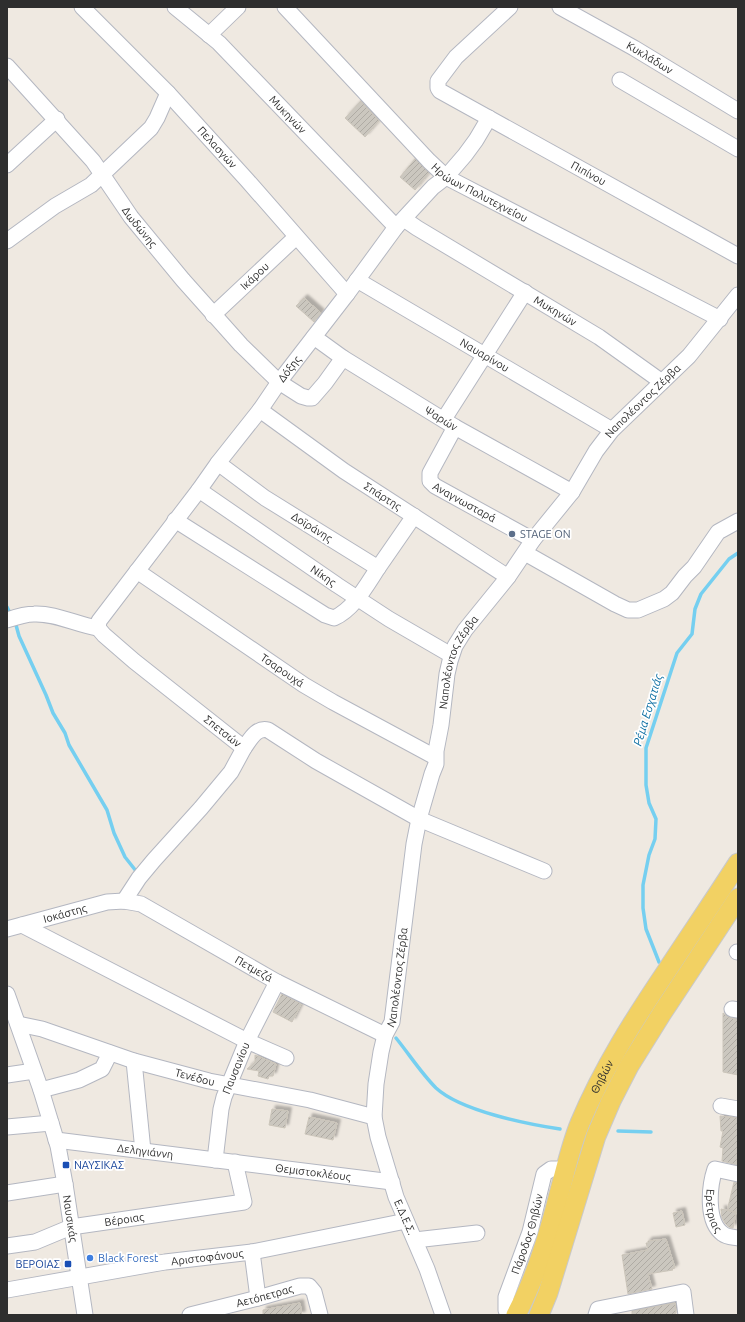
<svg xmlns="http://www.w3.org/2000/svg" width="745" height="1322" font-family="Ubuntu,sans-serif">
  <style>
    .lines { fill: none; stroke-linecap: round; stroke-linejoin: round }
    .stream { stroke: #75cff0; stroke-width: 3.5 }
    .building { fill: url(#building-hatch); stroke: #cbc5ba; filter: url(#shadow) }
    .minor-casing { stroke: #b4b7c1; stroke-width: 17 }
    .major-casing { stroke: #c9c9c9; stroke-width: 21 }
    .minor { stroke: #fff; stroke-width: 15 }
    .major { stroke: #f2d163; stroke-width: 19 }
    .service-dot { fill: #5c6f8a; stroke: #fff; stroke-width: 1.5 }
    .transit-dot { fill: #1a4fb4; stroke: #fff; stroke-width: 1.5 }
    .shop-dot { fill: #3f7fe0; stroke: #fff; stroke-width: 1.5 }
    .labels { text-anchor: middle; stroke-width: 3.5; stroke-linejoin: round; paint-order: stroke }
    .street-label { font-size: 11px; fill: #2e2e2e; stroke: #fff }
    .service-label { font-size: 11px; fill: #4e5e75; stroke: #fff; text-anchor: start }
    .transit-label { font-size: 11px; fill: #164399; stroke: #fff; text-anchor: start }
    .shop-label { font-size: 11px; fill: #366cbe; stroke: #fff; text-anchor: start }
    .water-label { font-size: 12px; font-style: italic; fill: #0d6fa3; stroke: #fff }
  </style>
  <defs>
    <pattern id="building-hatch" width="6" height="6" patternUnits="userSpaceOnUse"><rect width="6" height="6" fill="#cbc7bf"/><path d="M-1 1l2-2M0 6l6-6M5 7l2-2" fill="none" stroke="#afaba4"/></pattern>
    <filter id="shadow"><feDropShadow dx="3.5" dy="-3.5" stdDeviation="1" flood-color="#0004"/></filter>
  </defs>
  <rect width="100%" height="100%" fill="#efe9e1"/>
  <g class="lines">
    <path class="stream" d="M 7,607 L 11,615
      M 16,625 L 19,636 L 46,695 L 53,713 L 65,733 L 69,745 L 107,810 L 114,833 L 125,857 L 136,871
      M 659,962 L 646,929 L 643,908 L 643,885 L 649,855 L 655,839 L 656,819 L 649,803 L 646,785 L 646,748 L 677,653 L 692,634 L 695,609 L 701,594 L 729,559 L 738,553
      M 396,1038 C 409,1054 421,1073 436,1088 C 461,1111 527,1124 560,1129
      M 618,1131 L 651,1132"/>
  </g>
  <path class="building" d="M 361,101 L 379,121 L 365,137 L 345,118 Z
    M 415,159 L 429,173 L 415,190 L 400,177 Z
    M 304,298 L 321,313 L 314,322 L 296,306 Z
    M 282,994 L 301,1004 L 292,1022 L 273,1012 Z
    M 723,1013 L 730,1018 L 738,1019 L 738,1075 L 723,1072 Z
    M 255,1055 L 276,1064 L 273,1076 L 269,1076 L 268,1079 L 258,1076 L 259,1071 L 247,1069 L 255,1062 Z
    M 272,1109 L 288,1111 L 285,1128 L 269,1125 Z
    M 720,1116 L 738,1118 L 737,1165 L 722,1161 L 723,1148 L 720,1147 L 723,1131 L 721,1131 Z
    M 309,1117 L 337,1123 L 333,1140 L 305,1134 Z
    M 734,1182 L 738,1183 L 738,1213 L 729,1211 L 728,1207 Z
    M 721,1209 L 736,1212 L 733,1228 L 729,1227 L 725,1223 L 722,1218 Z
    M 682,1211 L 685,1225 L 676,1227 L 673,1213 Z
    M 666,1239 L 675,1268 L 672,1269 L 673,1270 L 648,1274 L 652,1289 L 628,1294 L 622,1255 L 648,1250 L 646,1243 L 648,1243 L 648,1241 Z
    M 300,1303 L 302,1315 L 263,1315 L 263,1310 Z
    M 675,1303 L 676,1313 L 674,1314 L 674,1315 L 632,1315 L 632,1311 Z"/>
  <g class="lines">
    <defs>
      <g id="minor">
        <path id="s1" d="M 82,7 L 168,93 L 247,180 L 347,294"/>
        <path id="s2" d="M 175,7 L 219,43 L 396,227"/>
        <path id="s3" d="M 285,7 L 429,161 L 446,177 L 720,319"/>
        <path id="s4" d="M 510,7 L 456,57 L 438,81 L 438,88 L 440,91 L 738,256"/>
        <path id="s5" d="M 560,7 L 634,48 L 738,111"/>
        <path d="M 209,35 L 238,7"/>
        <path id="s6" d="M 7,66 L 93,161 L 131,217 L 183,280 L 241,345 L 279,382 L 301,396 L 308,398 L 312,398 L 325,383 L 343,358"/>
        <path d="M 620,80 L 738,149"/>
        <path d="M 7,165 L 57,119"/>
        <path id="s7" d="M 404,219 L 417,228 L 599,337 L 662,382"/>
        <path d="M 7,241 L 55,206 L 91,185 L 151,128 L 157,118 L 168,93"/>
        <path id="s8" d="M 357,280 L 612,430"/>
        <path id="s9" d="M 213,315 L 296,237"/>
        <path id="s10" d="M 314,337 L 343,358 L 455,427 L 572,492"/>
        <path id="s11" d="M 260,410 L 344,471 L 508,577"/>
        <path d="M 444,419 L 525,292"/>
        <path id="s12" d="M 455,427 L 430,473 L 430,481 L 435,486 L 533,540"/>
        <path id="s13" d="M 199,490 L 337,585 L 389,619 L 451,655"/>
        <path d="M 175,520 L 325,615 L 334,618 C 354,609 366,586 378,568 L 265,498 L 218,463"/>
        <path d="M 525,553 L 615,604 L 628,610 L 638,610 L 664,599 L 672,593 L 685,576 L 694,567 L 718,532 L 738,521"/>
        <path d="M 378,568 L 414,516"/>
        <path id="s14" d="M 137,571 L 304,685 L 333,702 L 435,757"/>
        <path d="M 7,620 C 16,617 25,614 34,614 C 56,613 77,625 98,628"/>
        <path id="s15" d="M 98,628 L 99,621 L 199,490 L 218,463 L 260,410 L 279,382 L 347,294 L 396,227 L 433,187 L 446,177 L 465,155 L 476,140 L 489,118"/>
        <path id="s16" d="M 98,628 L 104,635 L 134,661 L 244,748 C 250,740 256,727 268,730 L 316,761 L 419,819 L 544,871"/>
        <path d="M 124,901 L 139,878 L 154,860 L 201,808 L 231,772 L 244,748"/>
        <path d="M 22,925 L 247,1041 L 286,1058"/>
        <path id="s17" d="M 7,929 L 107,902 L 124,901 L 141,904 L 277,982 L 385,1035"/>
        <path d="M 737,952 L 738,952"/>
        <path id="s18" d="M 7,994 L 41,1090 L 58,1146 L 65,1184 L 85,1315"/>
        <path d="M 732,1009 L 738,1010"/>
        <path id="s19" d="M 18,1024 L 42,1029 L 134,1061 L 209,1081 L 310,1100 L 374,1117"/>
        <path d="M 134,1061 L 143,1151"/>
        <path d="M 7,1075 L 34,1071"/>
        <path d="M 41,1090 L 79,1080 L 102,1069 L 110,1053"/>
        <path d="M 721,1106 L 738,1109"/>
        <path d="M 7,1127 L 51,1123"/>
        <path id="s20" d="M 56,1140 L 392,1182"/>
        <path id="s21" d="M 215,1160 L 221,1109 L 224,1097 L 247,1041 L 277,982"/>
        <path id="s22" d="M 738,1174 L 715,1169 C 709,1187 706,1222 723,1234 C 727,1237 733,1237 738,1238"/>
        <path d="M 7,1193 L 65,1184"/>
        <path d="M 415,1240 L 477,1233"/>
        <path id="s23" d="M 7,1246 L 35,1242 L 71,1227 L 244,1202 L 235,1162"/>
        <path d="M 252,1252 L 258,1298"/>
        <path id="s24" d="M 7,1290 L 165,1262 L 252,1252 L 406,1221"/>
        <path id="s25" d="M 190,1315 L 258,1298 L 300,1286 L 309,1286 L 314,1292 L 320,1315"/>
        <path id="s26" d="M 443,1315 L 427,1269 L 396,1197 L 378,1137 L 374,1117 L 376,1084 L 381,1052 L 385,1035 L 392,1022 L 414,844 L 419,819 L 432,774 L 436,764 L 436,751 L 441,725 L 447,674 L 450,661 L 455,646 L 465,630 L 508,577 L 533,540 L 572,492 L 596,451 L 612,430 L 689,356 L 738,295"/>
        <path id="s27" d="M 508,1315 L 506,1310 L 506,1297 L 530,1232 L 544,1174 L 551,1169 L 566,1169"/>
        <path d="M 596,1315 L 598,1309 L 683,1292 L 686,1315"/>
      </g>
      <g id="major">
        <path id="s28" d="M 516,1315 C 537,1275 549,1233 560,1190 C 566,1168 571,1145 580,1123 C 603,1068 635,1018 668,969 C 691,934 715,899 738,863"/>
        <path d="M 539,1315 L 548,1293 L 596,1136 L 611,1101 L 629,1066 L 662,1013 L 738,898"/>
      </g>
    </defs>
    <use href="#minor" class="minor-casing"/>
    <use href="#major" class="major-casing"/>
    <use href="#minor" class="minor"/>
    <use href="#major" class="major"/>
  </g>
  <circle class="service-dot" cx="512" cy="534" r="4"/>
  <g class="transit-dot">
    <rect x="62" y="1161" width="8" height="8" rx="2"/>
    <rect x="64" y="1260" width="8" height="8" rx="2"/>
  </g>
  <circle class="shop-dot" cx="90" cy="1258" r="4"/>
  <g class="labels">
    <g class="street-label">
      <text dy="4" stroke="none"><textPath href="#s5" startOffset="103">Κυκλάδων</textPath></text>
      <text dy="4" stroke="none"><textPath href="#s2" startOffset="156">Μυκηνών</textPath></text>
      <text dy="4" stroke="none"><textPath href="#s1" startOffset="195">Πελασγών</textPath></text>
      <text dy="4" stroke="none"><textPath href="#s4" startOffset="284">Πιπίνου</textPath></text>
      <text dy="4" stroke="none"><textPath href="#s3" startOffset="271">Ηρώων Πολυτεχνείου</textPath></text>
      <text dy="4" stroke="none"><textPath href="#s6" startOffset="209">Δωδώνης</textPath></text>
      <text dy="4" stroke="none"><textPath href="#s9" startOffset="57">Ικάρου</textPath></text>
      <text dy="4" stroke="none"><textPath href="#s7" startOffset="177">Μυκηνών</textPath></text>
      <text dy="4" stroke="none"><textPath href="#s8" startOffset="148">Ναυαρίνου</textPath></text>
      <text dy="4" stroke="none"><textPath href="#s15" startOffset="323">Δόξης</textPath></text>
      <text dy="4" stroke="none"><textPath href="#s26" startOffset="1000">Ναπολέοντος Ζέρβα</textPath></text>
      <text dy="4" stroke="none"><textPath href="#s10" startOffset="151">Ψαρών</textPath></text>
      <text dy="4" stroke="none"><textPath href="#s11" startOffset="150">Σπάρτης</textPath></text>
      <text dy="4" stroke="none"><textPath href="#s12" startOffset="101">Αναγνωσταρά</textPath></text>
      <text transform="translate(312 527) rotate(32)" y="4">Δοϊράνης</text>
      <text dy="4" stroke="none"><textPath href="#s13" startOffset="151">Νίκης</textPath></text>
      <text dy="4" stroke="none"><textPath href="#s26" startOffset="676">Ναπολέοντος Ζέρβα</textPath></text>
      <text dy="4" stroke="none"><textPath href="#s14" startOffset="176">Τσαρουχά</textPath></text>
      <text dy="4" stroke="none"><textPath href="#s16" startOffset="162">Σπετσών</textPath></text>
      <text dy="4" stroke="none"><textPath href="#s17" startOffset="60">Ιοκάστης</textPath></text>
      <text dy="4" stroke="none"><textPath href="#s17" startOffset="268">Πετμεζά</textPath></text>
      <text dy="4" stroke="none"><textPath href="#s26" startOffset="353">Ναπολέοντος Ζέρβα</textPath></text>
      <text dy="4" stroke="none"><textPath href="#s21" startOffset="95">Παυσανίου</textPath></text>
      <text dy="4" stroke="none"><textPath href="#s19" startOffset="185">Τενέδου</textPath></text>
      <text dy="4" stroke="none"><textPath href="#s28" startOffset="254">Θηβών</textPath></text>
      <text dy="4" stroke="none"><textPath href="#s20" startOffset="90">Δεληγιάννη</textPath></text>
      <text dy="4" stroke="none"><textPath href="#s20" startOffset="259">Θεμιστοκλέους</textPath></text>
      <text dy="4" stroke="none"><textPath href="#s22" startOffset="66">Ερέτριας</textPath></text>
      <text transform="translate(405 1217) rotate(66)" y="4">Ε.Δ.Ε.Σ.</text>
      <text dy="4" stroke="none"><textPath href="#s18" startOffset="234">Ναυσικάς</textPath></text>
      <text dy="4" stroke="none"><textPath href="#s23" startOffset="121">Βέροιας</textPath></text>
      <text dy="4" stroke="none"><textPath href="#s27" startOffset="85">Πάροδος Θηβών</textPath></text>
      <text dy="4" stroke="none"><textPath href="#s24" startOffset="203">Αριστοφάνους</textPath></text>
      <text dy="4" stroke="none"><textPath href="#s25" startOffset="77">Αετόπετρας</textPath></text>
    </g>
    <g class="service-label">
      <text x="520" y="538">STAGE ON</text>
    </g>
    <g class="transit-label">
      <text x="74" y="1169">ΝΑΥΣΙΚΑΣ</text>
      <text x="60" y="1268" text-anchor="end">ΒΕΡΟΙΑΣ</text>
    </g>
    <g class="shop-label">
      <text x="98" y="1262">Black Forest</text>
    </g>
    <g class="water-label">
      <text transform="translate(648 710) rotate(-73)" y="4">Ρέμα Εσχατιάς</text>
    </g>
  </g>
  <rect width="745" height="1322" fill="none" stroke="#2e2e2e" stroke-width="16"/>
</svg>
